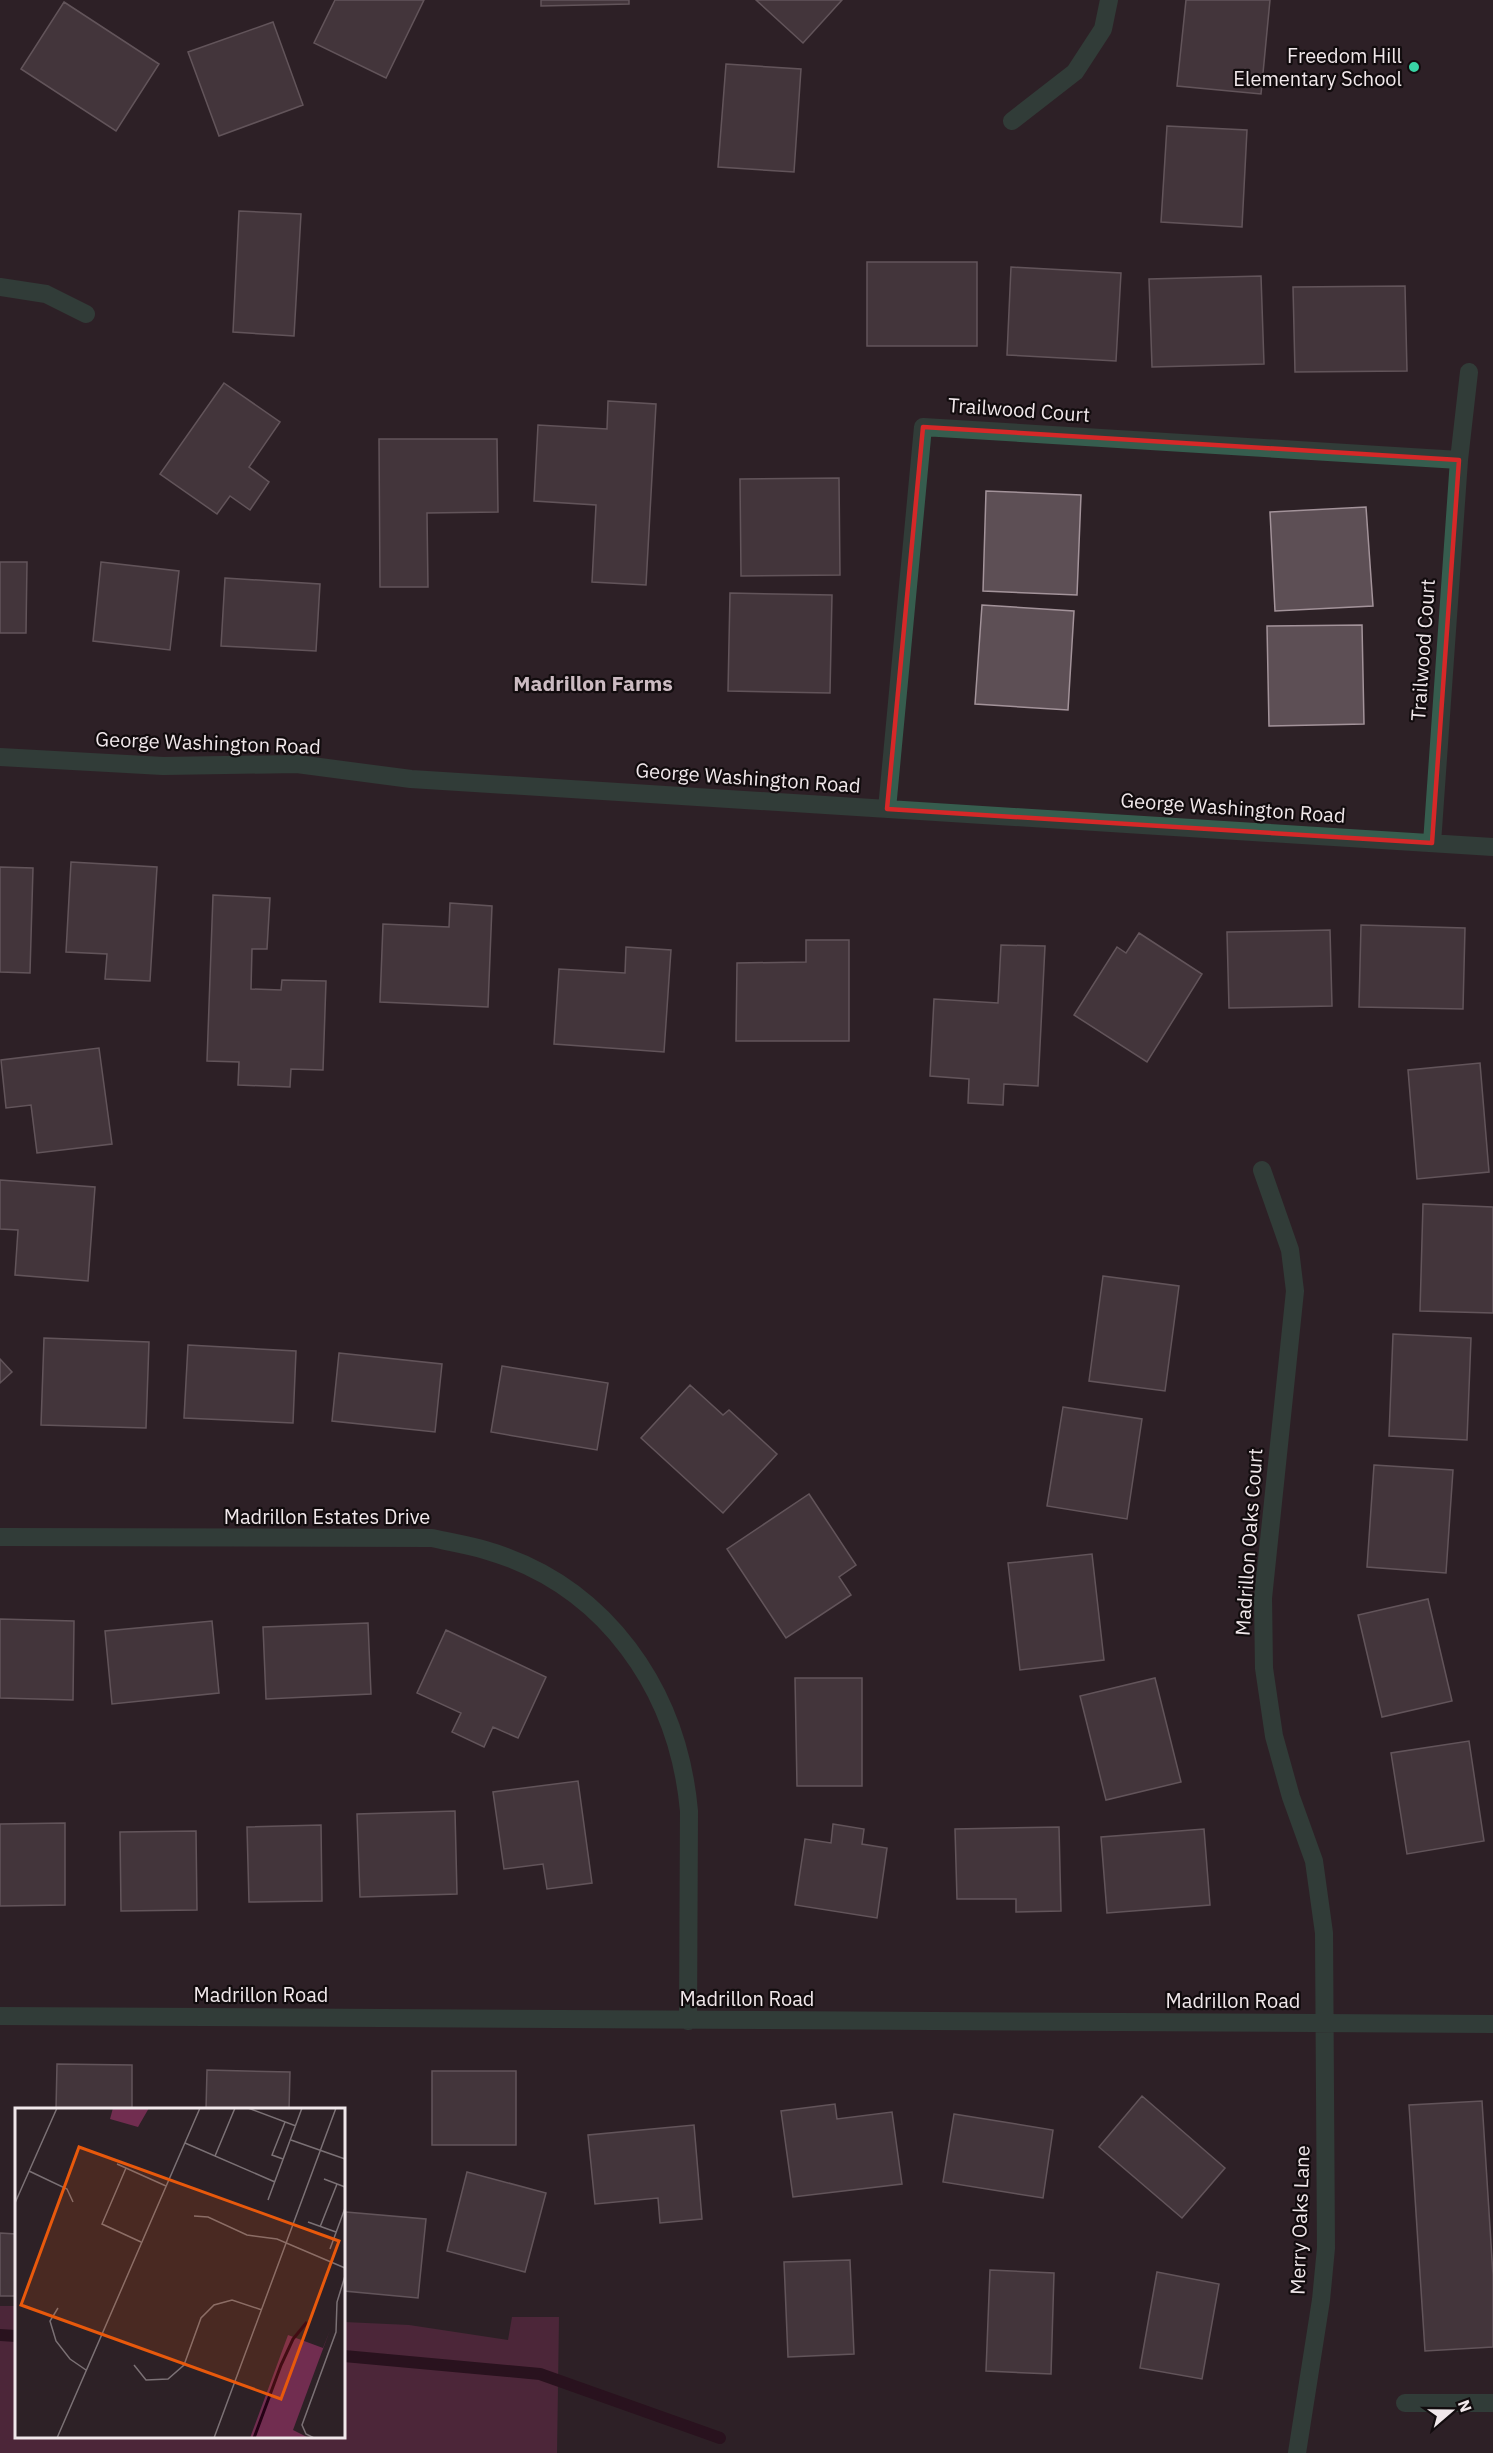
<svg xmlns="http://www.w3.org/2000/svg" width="1493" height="2453" font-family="'IBM Plex Sans',sans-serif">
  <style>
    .green { fill: #712d50 }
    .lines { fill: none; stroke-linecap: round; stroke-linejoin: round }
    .stream { stroke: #250115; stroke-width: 12 }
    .building { fill: #5d4f55; stroke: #a3939a; stroke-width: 1.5 }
    .minor { stroke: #365d4e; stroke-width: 18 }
    .marked { fill: none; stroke: #d62828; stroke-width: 4.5; stroke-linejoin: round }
    .poi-dot { fill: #39d4a5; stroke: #120c0e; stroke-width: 2 }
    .labels { text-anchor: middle; stroke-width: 4.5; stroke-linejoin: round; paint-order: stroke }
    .poi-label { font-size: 20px; fill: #f1e8eb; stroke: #120c0e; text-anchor: end }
    .street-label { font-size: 20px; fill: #f1e8eb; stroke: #120c0e }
    .neighbourhood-label { font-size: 21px; font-weight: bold; fill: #ccbbc2; stroke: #120c0e }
    .inset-river { fill: none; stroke: #250115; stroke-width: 3 }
    .inset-road { fill: none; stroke: #7b7175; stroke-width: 1.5 }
    .view { fill: #e8590c; fill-opacity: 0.15; stroke: #e8590c; stroke-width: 3 }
    .inset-edge { fill: none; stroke: #f1e8eb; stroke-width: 3 }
  </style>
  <rect width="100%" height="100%" fill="#2d2126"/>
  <path class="green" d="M 0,2306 L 16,2306 L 16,2436 L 344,2436 L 344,2322 L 409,2325 L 508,2340 L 512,2317 L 559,2317 L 557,2453 L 0,2453 Z"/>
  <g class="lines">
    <path class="stream" d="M 0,2335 L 16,2336
      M 344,2356 L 540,2374 L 720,2438"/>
  </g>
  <path class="building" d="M 335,0 L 424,0 L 386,78 L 314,43 Z
    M 541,0 L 629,0 L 629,4 L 541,6 Z
    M 756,0 L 842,0 L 803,43 Z
    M 1186,0 L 1270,0 L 1261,94 L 1177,86 Z
    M 64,2 L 159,64 L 116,131 L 21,69 Z
    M 273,22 L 303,105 L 219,136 L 188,52 Z
    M 726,64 L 801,69 L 794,172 L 718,167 Z
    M 1167,126 L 1247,130 L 1242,227 L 1161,222 Z
    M 239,211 L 301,214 L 294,336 L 233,332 Z
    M 867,262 L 977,262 L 977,346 L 867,346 Z
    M 1011,267 L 1121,273 L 1116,361 L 1007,355 Z
    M 1261,276 L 1264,364 L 1152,367 L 1149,279 Z
    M 1405,286 L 1407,371 L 1295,372 L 1293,287 Z
    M 224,383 L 280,422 L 249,467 L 269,482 L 250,510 L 230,496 L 217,514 L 160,474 Z
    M 608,401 L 656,404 L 646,585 L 592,582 L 596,505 L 534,501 L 538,425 L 607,429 Z
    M 379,439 L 497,439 L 498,512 L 427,513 L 428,587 L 380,587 Z
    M 839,478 L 840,575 L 741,576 L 740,479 Z
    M 986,491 L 1081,495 L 1077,595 L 983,591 Z
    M 1366,507 L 1373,606 L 1275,611 L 1270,512 Z
    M 0,562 L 27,562 L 26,633 L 0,633 Z
    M 101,562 L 179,571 L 170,650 L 93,641 Z
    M 225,578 L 320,584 L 316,651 L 221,646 Z
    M 730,593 L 832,595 L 830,693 L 728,691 Z
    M 982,605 L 1074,611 L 1068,710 L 975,704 Z
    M 1362,625 L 1364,724 L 1269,726 L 1267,626 Z
    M 71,862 L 157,867 L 150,981 L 105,979 L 107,954 L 66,952 Z
    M 0,867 L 33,868 L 30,973 L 0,972 Z
    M 213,895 L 270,898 L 267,949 L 252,949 L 251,989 L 281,990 L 282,980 L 326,981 L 323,1070 L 291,1069 L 290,1087 L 238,1085 L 239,1062 L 207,1061 Z
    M 450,903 L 492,906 L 488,1007 L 380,1002 L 383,924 L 449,927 Z
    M 1361,925 L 1465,928 L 1463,1009 L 1359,1007 Z
    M 1330,930 L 1332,1006 L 1229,1008 L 1227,932 Z
    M 1139,933 L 1202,974 L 1147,1062 L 1074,1015 L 1117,947 L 1126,953 Z
    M 806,940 L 849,940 L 849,1041 L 736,1041 L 737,963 L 806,962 Z
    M 1001,945 L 1045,946 L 1038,1086 L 1004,1084 L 1003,1105 L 968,1103 L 969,1079 L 930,1076 L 934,999 L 998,1003 Z
    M 626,947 L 671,950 L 664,1052 L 554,1044 L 559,969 L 625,973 Z
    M 99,1048 L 112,1144 L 37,1153 L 31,1105 L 6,1108 L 1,1060 Z
    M 1480,1063 L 1489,1172 L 1417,1179 L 1408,1070 Z
    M 0,1180 L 95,1187 L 88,1281 L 15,1275 L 18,1230 L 0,1229 Z
    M 1423,1204 L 1493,1207 L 1493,1313 L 1420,1311 Z
    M 1103,1276 L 1179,1286 L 1165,1391 L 1089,1381 Z
    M 1393,1334 L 1471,1338 L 1467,1440 L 1389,1436 Z
    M 44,1338 L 149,1342 L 146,1428 L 41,1425 Z
    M 188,1345 L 296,1351 L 293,1423 L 184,1418 Z
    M 339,1353 L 442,1364 L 435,1432 L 332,1421 Z
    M 0,1359 L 12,1372 L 0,1383 Z
    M 502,1366 L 608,1383 L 597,1450 L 491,1432 Z
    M 690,1385 L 723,1415 L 729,1410 L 777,1454 L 723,1513 L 641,1438 Z
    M 1063,1407 L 1142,1419 L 1127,1519 L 1047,1506 Z
    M 1374,1465 L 1453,1470 L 1446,1573 L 1367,1567 Z
    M 809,1494 L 856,1565 L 839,1577 L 851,1595 L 786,1638 L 727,1549 Z
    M 1092,1554 L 1104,1660 L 1020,1670 L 1008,1563 Z
    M 1428,1599 L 1452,1701 L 1382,1717 L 1358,1615 Z
    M 0,1619 L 74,1621 L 73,1700 L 0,1698 Z
    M 212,1621 L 219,1693 L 112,1704 L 105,1631 Z
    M 368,1623 L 371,1694 L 266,1699 L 263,1627 Z
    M 446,1630 L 546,1677 L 518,1738 L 493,1727 L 484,1747 L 452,1732 L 461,1713 L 417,1693 Z
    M 795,1678 L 862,1678 L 862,1786 L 797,1786 Z
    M 1155,1678 L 1181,1782 L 1106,1800 L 1080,1696 Z
    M 1469,1741 L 1484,1841 L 1407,1854 L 1391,1753 Z
    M 578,1781 L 592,1883 L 547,1889 L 543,1864 L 504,1869 L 493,1792 Z
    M 455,1811 L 457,1894 L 360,1897 L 357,1814 Z
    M 65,1823 L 65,1905 L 0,1906 L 0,1824 Z
    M 833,1824 L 864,1829 L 862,1844 L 887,1848 L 877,1918 L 795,1905 L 805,1839 L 831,1843 Z
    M 321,1825 L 322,1901 L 249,1902 L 247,1827 Z
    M 1059,1827 L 1061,1911 L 1016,1912 L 1016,1899 L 957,1899 L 955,1829 Z
    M 1204,1829 L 1210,1905 L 1107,1913 L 1101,1837 Z
    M 196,1831 L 197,1910 L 121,1911 L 120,1832 Z
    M 57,2064 L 132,2065 L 132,2110 L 56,2110 Z
    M 207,2070 L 290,2072 L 289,2110 L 206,2110 Z
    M 432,2071 L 516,2071 L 516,2145 L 432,2145 Z
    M 1142,2096 L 1225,2168 L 1182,2218 L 1099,2147 Z
    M 1482,2101 L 1493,2275 L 1493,2347 L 1425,2351 L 1409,2105 Z
    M 835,2104 L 837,2119 L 892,2112 L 902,2184 L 793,2197 L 781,2111 Z
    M 954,2114 L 1053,2130 L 1043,2198 L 943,2182 Z
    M 694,2125 L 702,2219 L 660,2223 L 658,2198 L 595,2204 L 588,2135 Z
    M 467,2172 L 546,2193 L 525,2272 L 447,2251 Z
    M 346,2212 L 426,2219 L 418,2298 L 344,2291 Z
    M 0,2233 L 16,2234 L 16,2296 L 0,2296 Z
    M 850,2260 L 854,2354 L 788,2357 L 784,2262 Z
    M 990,2270 L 1054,2273 L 1051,2374 L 986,2371 Z
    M 1157,2272 L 1219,2284 L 1202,2379 L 1140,2368 Z"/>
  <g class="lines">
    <path class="minor" d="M 1012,121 L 1075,72 L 1103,29 L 1109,0
      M 0,287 L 46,294 L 86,314
      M 0,757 L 163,766 L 297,764 L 411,779 L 1493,847
      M 887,809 L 923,427 L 1459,460
      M 1432,843 L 1459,460 L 1469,372
      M 1262,1170 L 1290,1250 L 1295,1291 L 1263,1598 L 1264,1668 L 1274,1736 L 1291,1797 L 1314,1861 L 1324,1933 L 1326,2248 L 1321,2300 L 1297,2453
      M 0,1537 L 432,1538 C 449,1542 468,1545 485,1550 C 606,1585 678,1690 689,1811 L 688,2021
      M 0,2016 L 1493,2024
      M 1405,2403 L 1493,2403"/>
  </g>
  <path d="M0 0H1493V2453H0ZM 923,427 L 1459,460 L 1432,843 L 887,809 Z" fill="#2d2126" fill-opacity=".55" fill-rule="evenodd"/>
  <path class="marked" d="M 923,427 L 1459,460 L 1432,843 L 887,809 Z"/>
  <circle class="poi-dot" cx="1414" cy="67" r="6"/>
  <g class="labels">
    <g class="poi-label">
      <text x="1402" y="63">Freedom Hill<tspan x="1402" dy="23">Elementary School</tspan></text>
    </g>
    <g class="street-label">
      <text transform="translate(1019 410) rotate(4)" y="7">Trailwood Court</text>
      <text transform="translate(1423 650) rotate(-86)" y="7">Trailwood Court</text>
      <text transform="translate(208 743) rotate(2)" y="7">George Washington Road</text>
      <text transform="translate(748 778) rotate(4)" y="7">George Washington Road</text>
      <text transform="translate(1233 808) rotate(4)" y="7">George Washington Road</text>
      <text x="327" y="1524">Madrillon Estates Drive</text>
      <text transform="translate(1249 1542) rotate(-86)" y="7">Madrillon Oaks Court</text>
      <text x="261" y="2002">Madrillon Road</text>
      <text x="747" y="2006">Madrillon Road</text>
      <text x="1233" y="2008">Madrillon Road</text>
      <text transform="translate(1300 2220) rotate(-88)" y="7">Merry Oaks Lane</text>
    </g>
    <g class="neighbourhood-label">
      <text x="593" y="691">Madrillon Farms</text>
    </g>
  </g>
  <g transform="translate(15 2108)">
    <rect width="330" height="330" fill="#2d2126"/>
    <path d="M 98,0 L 134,0 L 123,19 L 95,11 ZM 315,222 L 278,322 L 294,330 L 235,330 L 273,227 L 308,240 Z" fill="#712d50"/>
    <path class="inset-river" d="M 239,330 L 266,257 L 278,231 L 292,214"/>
    <path class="inset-road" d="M 233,0 L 281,18M 276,32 L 330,51M 170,35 L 260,74M 200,48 L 220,0M 268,51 L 257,47 L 270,14M 102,56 L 151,78M 111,60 L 87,116 L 126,134M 14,63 L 52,81 L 58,94M 309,71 L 330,79M 253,92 L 287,0M 0,95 L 42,0M 179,108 L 193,109 L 232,127 L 262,131 L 330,160M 293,114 L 321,124M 305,119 L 322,76M 315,141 L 330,100M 43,200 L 35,213 L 41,233 L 55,251 L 71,262M 119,257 L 131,272 L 153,271 L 169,257 L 186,210 L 199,197 L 217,192 L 247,202M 42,330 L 185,0M 199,330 L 321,0M 299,330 L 291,326 L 287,317 L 321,224 L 322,194 L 330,168"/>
    <path class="view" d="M 64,39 L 324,133 L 266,291 L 6,197 Z"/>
    <rect width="330" height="330" class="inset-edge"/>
  </g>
  <g transform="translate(1451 2411) rotate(70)" stroke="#120c0e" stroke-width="4.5" paint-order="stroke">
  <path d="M0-4.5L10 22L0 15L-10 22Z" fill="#f1e8eb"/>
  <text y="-9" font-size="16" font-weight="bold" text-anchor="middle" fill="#f1e8eb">N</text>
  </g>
</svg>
